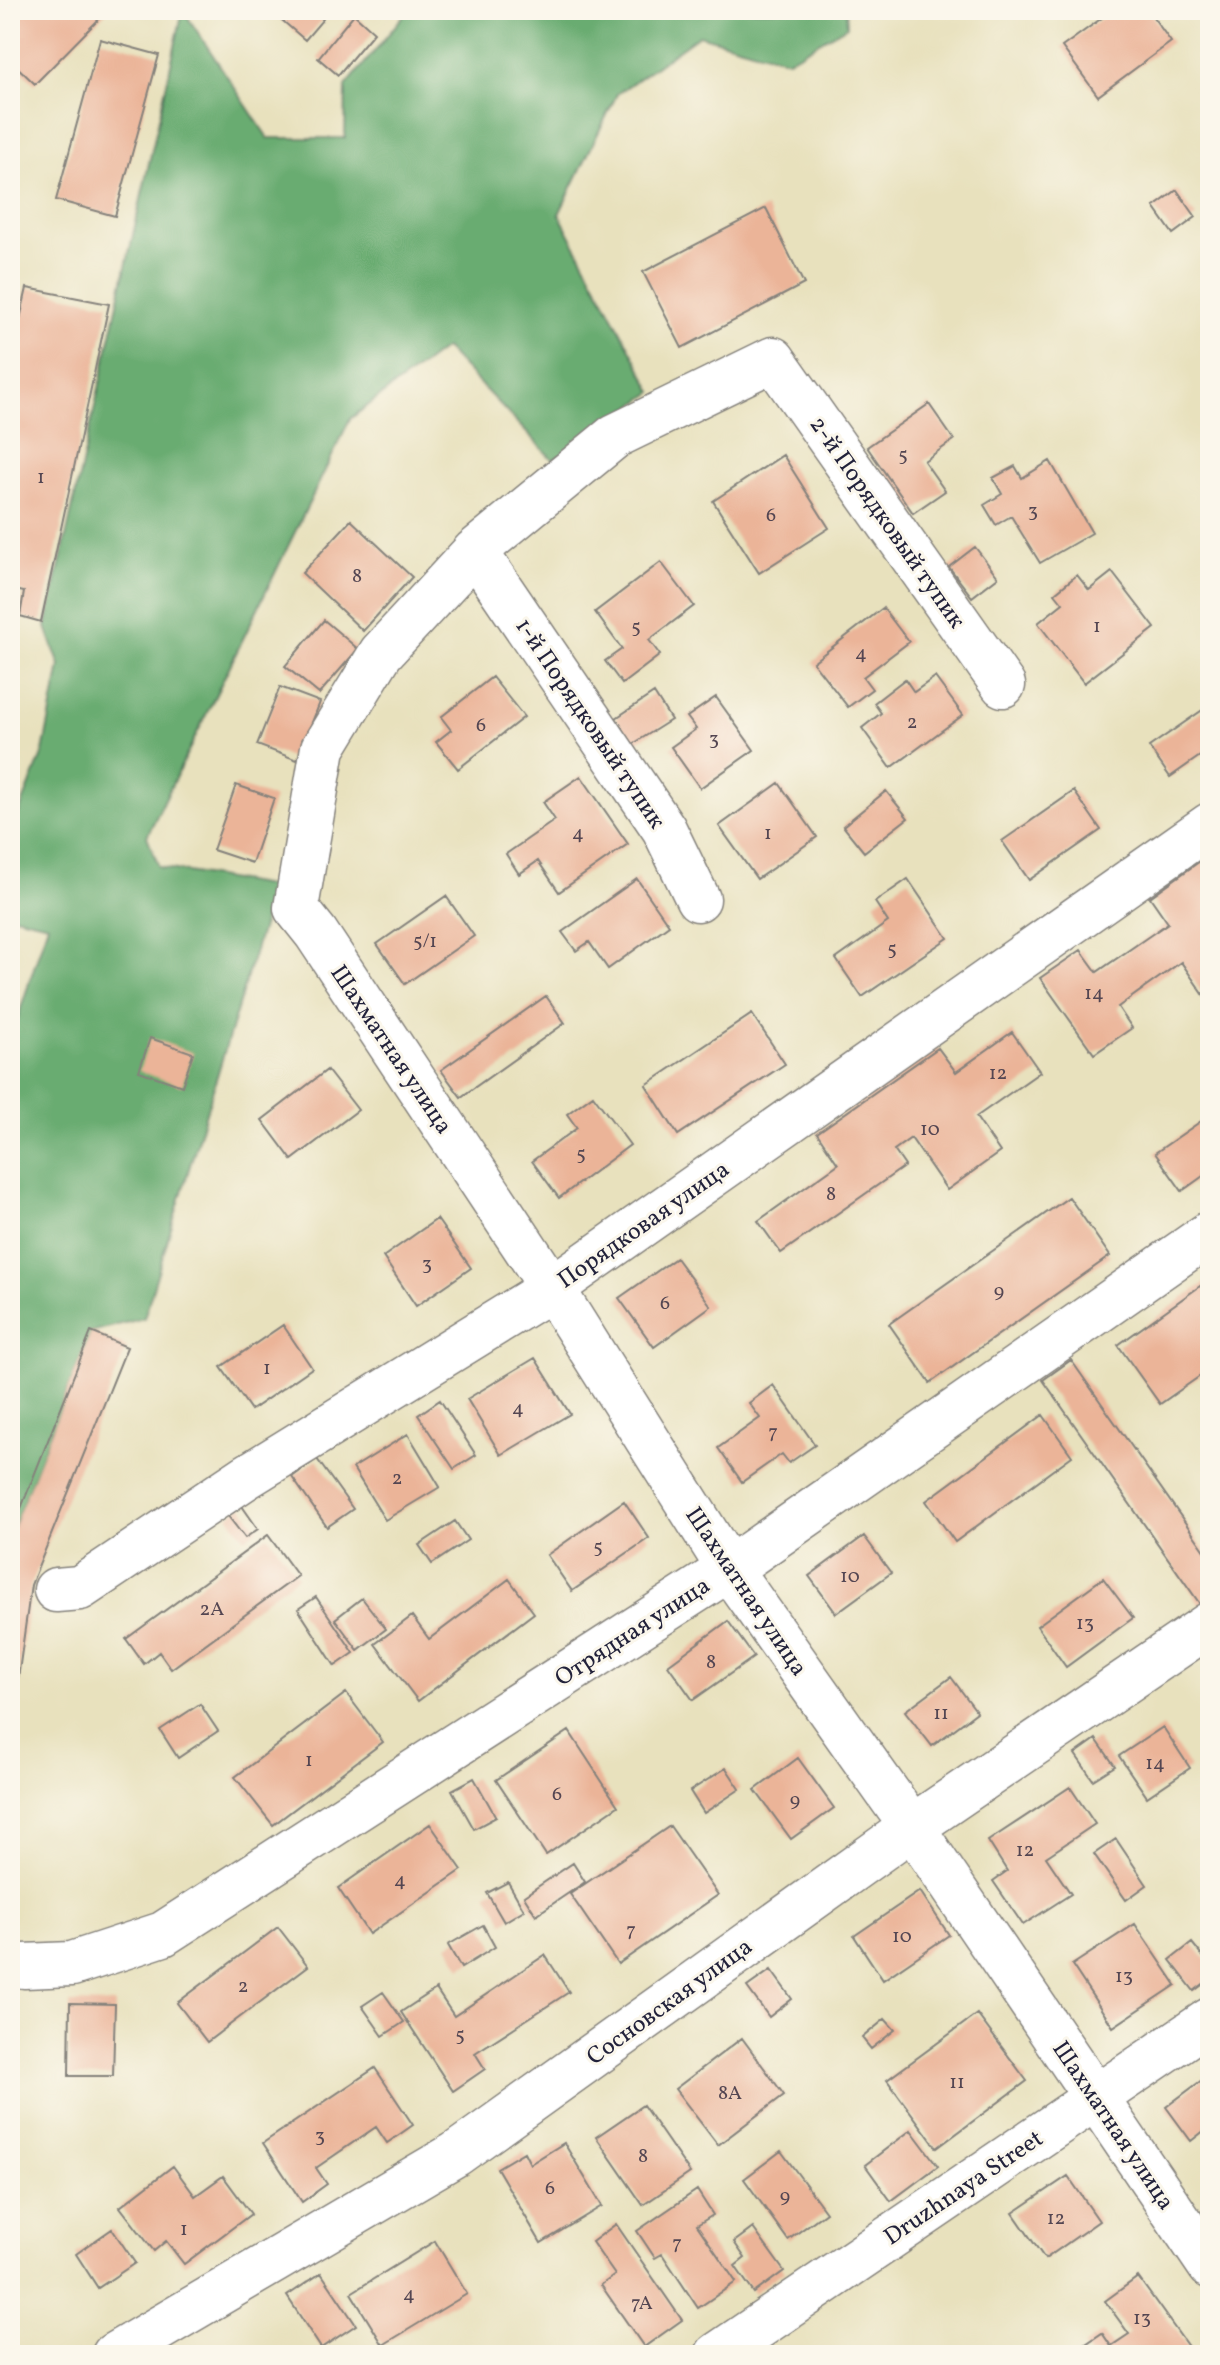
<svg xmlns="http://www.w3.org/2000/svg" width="1220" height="2365" font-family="Vollkorn,serif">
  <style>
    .forest { fill: #69ac71; stroke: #466756; stroke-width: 2 }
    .building { fill: #ebb498 }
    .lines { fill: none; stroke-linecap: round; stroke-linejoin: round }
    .minor-casing { stroke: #85827c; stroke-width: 47 }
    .minor { stroke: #fff; stroke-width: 44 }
    .labels { text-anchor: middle; stroke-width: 6; stroke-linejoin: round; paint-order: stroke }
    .number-label { font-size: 20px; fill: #544652 }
    .street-label { font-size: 24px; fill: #22223b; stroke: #fbf7ec }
  </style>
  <rect width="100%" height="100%" fill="#fbf7ec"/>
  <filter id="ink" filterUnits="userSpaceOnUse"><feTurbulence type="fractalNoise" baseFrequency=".0125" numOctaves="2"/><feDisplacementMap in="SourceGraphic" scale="16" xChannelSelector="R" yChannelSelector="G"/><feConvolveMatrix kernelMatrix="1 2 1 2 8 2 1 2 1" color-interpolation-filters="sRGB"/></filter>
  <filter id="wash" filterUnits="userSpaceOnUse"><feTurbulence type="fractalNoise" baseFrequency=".006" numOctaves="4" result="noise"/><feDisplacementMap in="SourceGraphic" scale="32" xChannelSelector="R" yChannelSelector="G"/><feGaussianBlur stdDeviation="1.8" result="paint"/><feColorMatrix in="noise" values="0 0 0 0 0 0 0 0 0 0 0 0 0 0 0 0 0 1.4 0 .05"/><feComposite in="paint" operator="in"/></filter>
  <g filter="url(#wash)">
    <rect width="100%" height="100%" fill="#e8e1bd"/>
    <path class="forest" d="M 183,10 L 268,138 L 345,138 L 346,86 L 408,10 L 846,10 L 847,26 L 788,60 L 699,35 L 617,94 L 559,214 L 653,392 L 553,460 L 445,348 L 350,419 L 147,836 L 159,867 L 274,887 L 144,1318 L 91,1332 L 10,1536 L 10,1042 L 48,924 L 10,915 L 10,835 L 43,752 L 60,666 L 46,627 Z"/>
    <g id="blocks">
      <path class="building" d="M 10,10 L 108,10 L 35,84 L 10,60 Z
        M 282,10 L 312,10 L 323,19 L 305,40 L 277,16 Z
        M 1113,10 L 1148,10 L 1171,42 L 1098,96 L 1062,47 Z
        M 354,14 L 374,32 L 338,75 L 318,58 Z
        M 100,39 L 159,55 L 115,216 L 56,200 Z
        M 1177,190 L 1196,217 L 1173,234 L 1154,207 Z
        M 766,208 L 804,284 L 682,348 L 643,272 Z
        M 27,288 L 109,304 L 41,622 L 20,616 L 24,592 L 10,589 L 10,363 Z
        M 929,404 L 954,440 L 924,461 L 945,491 L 913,513 L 867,447 Z
        M 783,455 L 829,528 L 759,573 L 713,501 Z
        M 1050,461 L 1092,533 L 1040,563 L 1011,516 L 996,525 L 984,505 L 1002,494 L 993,478 L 1015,466 L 1022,478 Z
        M 351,520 L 412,577 L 363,631 L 302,573 Z
        M 975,547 L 998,577 L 972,597 L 949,567 Z
        M 661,562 L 694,606 L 649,640 L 660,655 L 622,684 L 605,661 L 622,649 L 595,612 Z
        M 1112,572 L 1155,628 L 1084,683 L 1038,623 L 1063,603 L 1055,593 L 1077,575 L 1089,590 Z
        M 883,608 L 909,642 L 863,677 L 872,689 L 848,707 L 813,662 Z
        M 324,620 L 358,649 L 319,694 L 285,666 Z
        M 492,677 L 524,717 L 458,769 L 436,742 L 451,730 L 441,717 Z
        M 935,677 L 963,715 L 891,768 L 862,728 L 881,713 L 874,703 L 905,679 L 914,692 Z
        M 280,687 L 320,702 L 297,760 L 257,745 Z
        M 654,693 L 671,720 L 633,744 L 616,718 Z
        M 716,697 L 754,750 L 700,788 L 671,747 L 696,729 L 687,717 Z
        M 1204,709 L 1210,718 L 1210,749 L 1170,777 L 1149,747 Z
        M 581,776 L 628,844 L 559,892 L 538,861 L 519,874 L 506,854 L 555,820 L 543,802 Z
        M 779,783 L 817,837 L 757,879 L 719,826 Z
        M 236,785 L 274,798 L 252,863 L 213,850 Z
        M 886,791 L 908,818 L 864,852 L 843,826 Z
        M 1074,791 L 1101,830 L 1029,880 L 1002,841 Z
        M 1210,854 L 1210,1004 L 1181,962 L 1118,1007 L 1132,1028 L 1094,1054 L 1040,978 L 1081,950 L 1097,972 L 1158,930 L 1168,923 L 1150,897 Z
        M 637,879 L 669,925 L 608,969 L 589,942 L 576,951 L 562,932 Z
        M 908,879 L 948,938 L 862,997 L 836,959 L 888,922 L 875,902 Z
        M 446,896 L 474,936 L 405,984 L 377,944 Z
        M 546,996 L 565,1023 L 461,1097 L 441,1070 Z
        M 752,1014 L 785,1064 L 678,1135 L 646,1085 Z
        M 1012,1032 L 1040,1072 L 976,1117 L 1000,1152 L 947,1190 L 911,1138 L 894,1150 L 905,1166 L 781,1253 L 758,1221 L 838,1164 L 817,1133 L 938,1048 L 956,1072 Z
        M 150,1038 L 193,1053 L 182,1086 L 139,1071 Z
        M 327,1070 L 358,1110 L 292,1160 L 262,1120 Z
        M 593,1095 L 630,1145 L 559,1198 L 532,1161 L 577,1128 L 567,1114 Z
        M 1210,1115 L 1210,1171 L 1182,1191 L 1155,1153 Z
        M 1069,1197 L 1110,1256 L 930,1383 L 889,1324 Z
        M 437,1219 L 471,1268 L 416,1306 L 383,1257 Z
        M 676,1258 L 711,1306 L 654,1347 L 619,1298 Z
        M 1210,1279 L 1210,1369 L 1160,1404 L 1118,1345 Z
        M 283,1325 L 312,1368 L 251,1410 L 221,1367 Z
        M 91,1332 L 127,1347 L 31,1585 L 12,1722 L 10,1722 L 10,1536 Z
        M 535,1358 L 570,1414 L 501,1455 L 467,1399 Z
        M 1071,1360 L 1210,1558 L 1210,1597 L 1200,1604 L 1043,1380 Z
        M 773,1385 L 815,1445 L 789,1463 L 782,1454 L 742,1482 L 718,1448 L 760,1418 L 749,1403 Z
        M 440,1400 L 476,1455 L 454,1469 L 418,1415 Z
        M 1043,1415 L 1072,1456 L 955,1542 L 926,1501 Z
        M 408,1434 L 440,1487 L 385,1520 L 353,1468 Z
        M 317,1459 L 353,1509 L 327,1527 L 292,1477 Z
        M 624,1501 L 649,1538 L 572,1591 L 547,1555 Z
        M 242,1506 L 258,1529 L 245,1538 L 228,1516 Z
        M 455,1521 L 468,1540 L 432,1564 L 419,1545 Z
        M 268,1535 L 298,1576 L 171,1669 L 159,1652 L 144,1664 L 126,1639 Z
        M 864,1536 L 891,1573 L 836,1613 L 809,1576 Z
        M 1103,1578 L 1133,1618 L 1066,1667 L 1037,1626 Z
        M 509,1579 L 534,1613 L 418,1701 L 375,1644 L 412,1616 L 429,1639 Z
        M 316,1597 L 354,1653 L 335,1666 L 298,1609 Z
        M 362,1598 L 386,1629 L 358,1650 L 335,1619 Z
        M 728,1621 L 754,1657 L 693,1700 L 668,1665 Z
        M 951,1677 L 977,1712 L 932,1746 L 905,1711 Z
        M 346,1693 L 383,1742 L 273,1825 L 235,1777 Z
        M 200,1704 L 218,1731 L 178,1758 L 160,1730 Z
        M 1163,1727 L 1190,1768 L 1147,1797 L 1119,1756 Z
        M 569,1731 L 618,1806 L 546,1855 L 496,1780 Z
        M 1096,1739 L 1115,1766 L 1093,1780 L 1075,1754 Z
        M 798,1758 L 834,1808 L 791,1839 L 755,1790 Z
        M 726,1768 L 740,1789 L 704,1813 L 690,1791 Z
        M 474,1778 L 496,1817 L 474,1829 L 452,1790 Z
        M 1070,1787 L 1095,1824 L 1046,1857 L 1071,1894 L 1023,1925 L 993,1881 L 1007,1871 L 988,1841 Z
        M 430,1824 L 462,1870 L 369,1934 L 338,1888 Z
        M 670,1826 L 718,1895 L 618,1964 L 570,1894 Z
        M 1116,1839 L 1147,1885 L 1126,1900 L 1094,1854 Z
        M 573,1863 L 585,1882 L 536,1915 L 524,1896 Z
        M 508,1882 L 524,1910 L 504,1922 L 487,1893 Z
        M 920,1891 L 949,1935 L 883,1980 L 854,1936 Z
        M 1135,1924 L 1176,1985 L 1113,2027 L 1072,1965 Z
        M 483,1925 L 495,1947 L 461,1968 L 448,1945 Z
        M 278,1927 L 308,1966 L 207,2042 L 177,2003 Z
        M 1192,1943 L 1210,1965 L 1210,1979 L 1194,1991 L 1170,1960 Z
        M 545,1955 L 569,1992 L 475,2053 L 485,2069 L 453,2091 L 401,2012 L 436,1989 L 454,2016 Z
        M 771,1970 L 792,1999 L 769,2017 L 747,1987 Z
        M 383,1992 L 404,2022 L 383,2036 L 362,2006 Z
        M 70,2003 L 115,2004 L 113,2076 L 69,2076 Z
        M 977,2014 L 1027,2081 L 937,2148 L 887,2080 Z
        M 885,2019 L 895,2030 L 871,2049 L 862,2038 Z
        M 742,2038 L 784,2095 L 718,2145 L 675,2089 Z
        M 375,2068 L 413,2125 L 387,2143 L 376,2127 L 316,2168 L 327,2184 L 302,2202 L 263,2143 Z
        M 1210,2074 L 1210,2126 L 1191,2141 L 1166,2107 Z
        M 643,2105 L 690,2173 L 643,2205 L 596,2137 Z
        M 911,2130 L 938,2166 L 891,2201 L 865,2165 Z
        M 564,2143 L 602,2206 L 541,2243 L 497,2168 L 524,2152 L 530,2164 Z
        M 781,2151 L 826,2212 L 788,2240 L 744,2179 Z
        M 173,2166 L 195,2196 L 223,2176 L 251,2214 L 184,2264 L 166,2241 L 154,2251 L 120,2207 Z
        M 1068,2176 L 1099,2221 L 1045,2259 L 1013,2213 Z
        M 697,2190 L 713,2215 L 697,2225 L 736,2282 L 698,2308 L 662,2254 L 655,2258 L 637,2231 Z
        M 616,2224 L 682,2320 L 644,2347 L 601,2285 L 615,2275 L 592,2242 Z
        M 753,2228 L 784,2271 L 754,2293 L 735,2266 L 745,2258 L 734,2242 Z
        M 112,2229 L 135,2263 L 98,2288 L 76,2254 Z
        M 435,2241 L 467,2294 L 383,2345 L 351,2293 Z
        M 321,2273 L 356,2325 L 321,2348 L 287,2296 Z
        M 1138,2277 L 1194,2355 L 1090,2355 L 1083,2346 L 1102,2333 L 1111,2346 L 1129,2334 L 1105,2301 Z"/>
    </g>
  </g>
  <g filter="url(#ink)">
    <use href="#blocks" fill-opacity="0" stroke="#85827c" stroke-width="2"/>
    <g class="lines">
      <defs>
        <path id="minor" d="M 475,551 L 664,829 L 698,899
          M 1003,685 L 773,359 L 615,436 L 475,551 L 381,653 L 323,748 L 296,908 L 316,933 L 552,1288 L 729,1569 L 912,1827 L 1210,2266
          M 56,1590 L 80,1588 L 246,1477 L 552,1288 L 1210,825
          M 24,1966 L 72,1964 L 163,1934 L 729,1569 L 1210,1233
          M 114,2355 L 456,2154 L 912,1827 L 1210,1624
          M 717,2355 L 1210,2020"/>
      </defs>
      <use href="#minor" class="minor-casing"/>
      <use href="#minor" class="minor"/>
    </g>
  </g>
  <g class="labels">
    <g class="number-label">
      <text x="903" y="461">5</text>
      <text x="41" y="483">1</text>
      <text x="1033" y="517">3</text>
      <text x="771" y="521">6</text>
      <text x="357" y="582">8</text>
      <text x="1097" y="632">1</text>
      <text x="636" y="633">5</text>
      <text x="861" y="659">4</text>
      <text x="912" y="728">2</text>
      <text x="481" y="731">6</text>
      <text x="714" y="745">3</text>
      <text x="578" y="839">4</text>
      <text x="768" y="839">1</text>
      <text x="425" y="947">5/1</text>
      <text x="892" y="955">5</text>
      <text x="1094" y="999">14</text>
      <text x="998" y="1079">12</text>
      <text x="930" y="1135">10</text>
      <text x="581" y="1160">5</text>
      <text x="831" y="1200">8</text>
      <text x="427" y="1270">3</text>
      <text x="999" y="1297">9</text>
      <text x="665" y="1309">6</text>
      <text x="267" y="1374">1</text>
      <text x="518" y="1414">4</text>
      <text x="773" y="1438">7</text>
      <text x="397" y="1484">2</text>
      <text x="598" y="1553">5</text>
      <text x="850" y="1582">10</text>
      <text x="212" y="1615">2А</text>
      <text x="1085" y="1629">13</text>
      <text x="711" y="1668">8</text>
      <text x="941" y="1719">11</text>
      <text x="309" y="1766">1</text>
      <text x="1155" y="1769">14</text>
      <text x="557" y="1800">6</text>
      <text x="795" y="1806">9</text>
      <text x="1025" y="1856">12</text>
      <text x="400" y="1886">4</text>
      <text x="631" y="1936">7</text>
      <text x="902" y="1942">10</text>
      <text x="1124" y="1982">13</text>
      <text x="243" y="1992">2</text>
      <text x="460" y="2041">5</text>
      <text x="957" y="2088">11</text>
      <text x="730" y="2099">8А</text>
      <text x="320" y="2142">3</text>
      <text x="643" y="2162">8</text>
      <text x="550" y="2194">6</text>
      <text x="785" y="2202">9</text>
      <text x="1056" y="2224">12</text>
      <text x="184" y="2235">1</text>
      <text x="677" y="2249">7</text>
      <text x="409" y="2300">4</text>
      <text x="642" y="2309">7А</text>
      <text x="1142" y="2324">13</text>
    </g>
    <g class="street-label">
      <text transform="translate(888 522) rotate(55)" y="8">2-й Порядковый тупик</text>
      <text transform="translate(591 723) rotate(56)" y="8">1-й Порядковый тупик</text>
      <text transform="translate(392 1049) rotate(56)" y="8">Шахматная улица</text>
      <text transform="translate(643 1224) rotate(-35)" y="8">Порядковая улица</text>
      <text transform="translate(747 1591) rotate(56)" y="8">Шахматная улица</text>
      <text transform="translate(632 1631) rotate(-33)" y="8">Отрядная улица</text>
      <text transform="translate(669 2001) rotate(-36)" y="8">Сосновская улица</text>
      <text transform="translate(1114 2125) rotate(56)" y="8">Шахматная улица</text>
      <text transform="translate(963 2187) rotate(-34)" y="8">Druzhnaya Street</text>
    </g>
  </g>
  <rect width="1220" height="2365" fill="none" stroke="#fbf7ec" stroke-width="40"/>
</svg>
